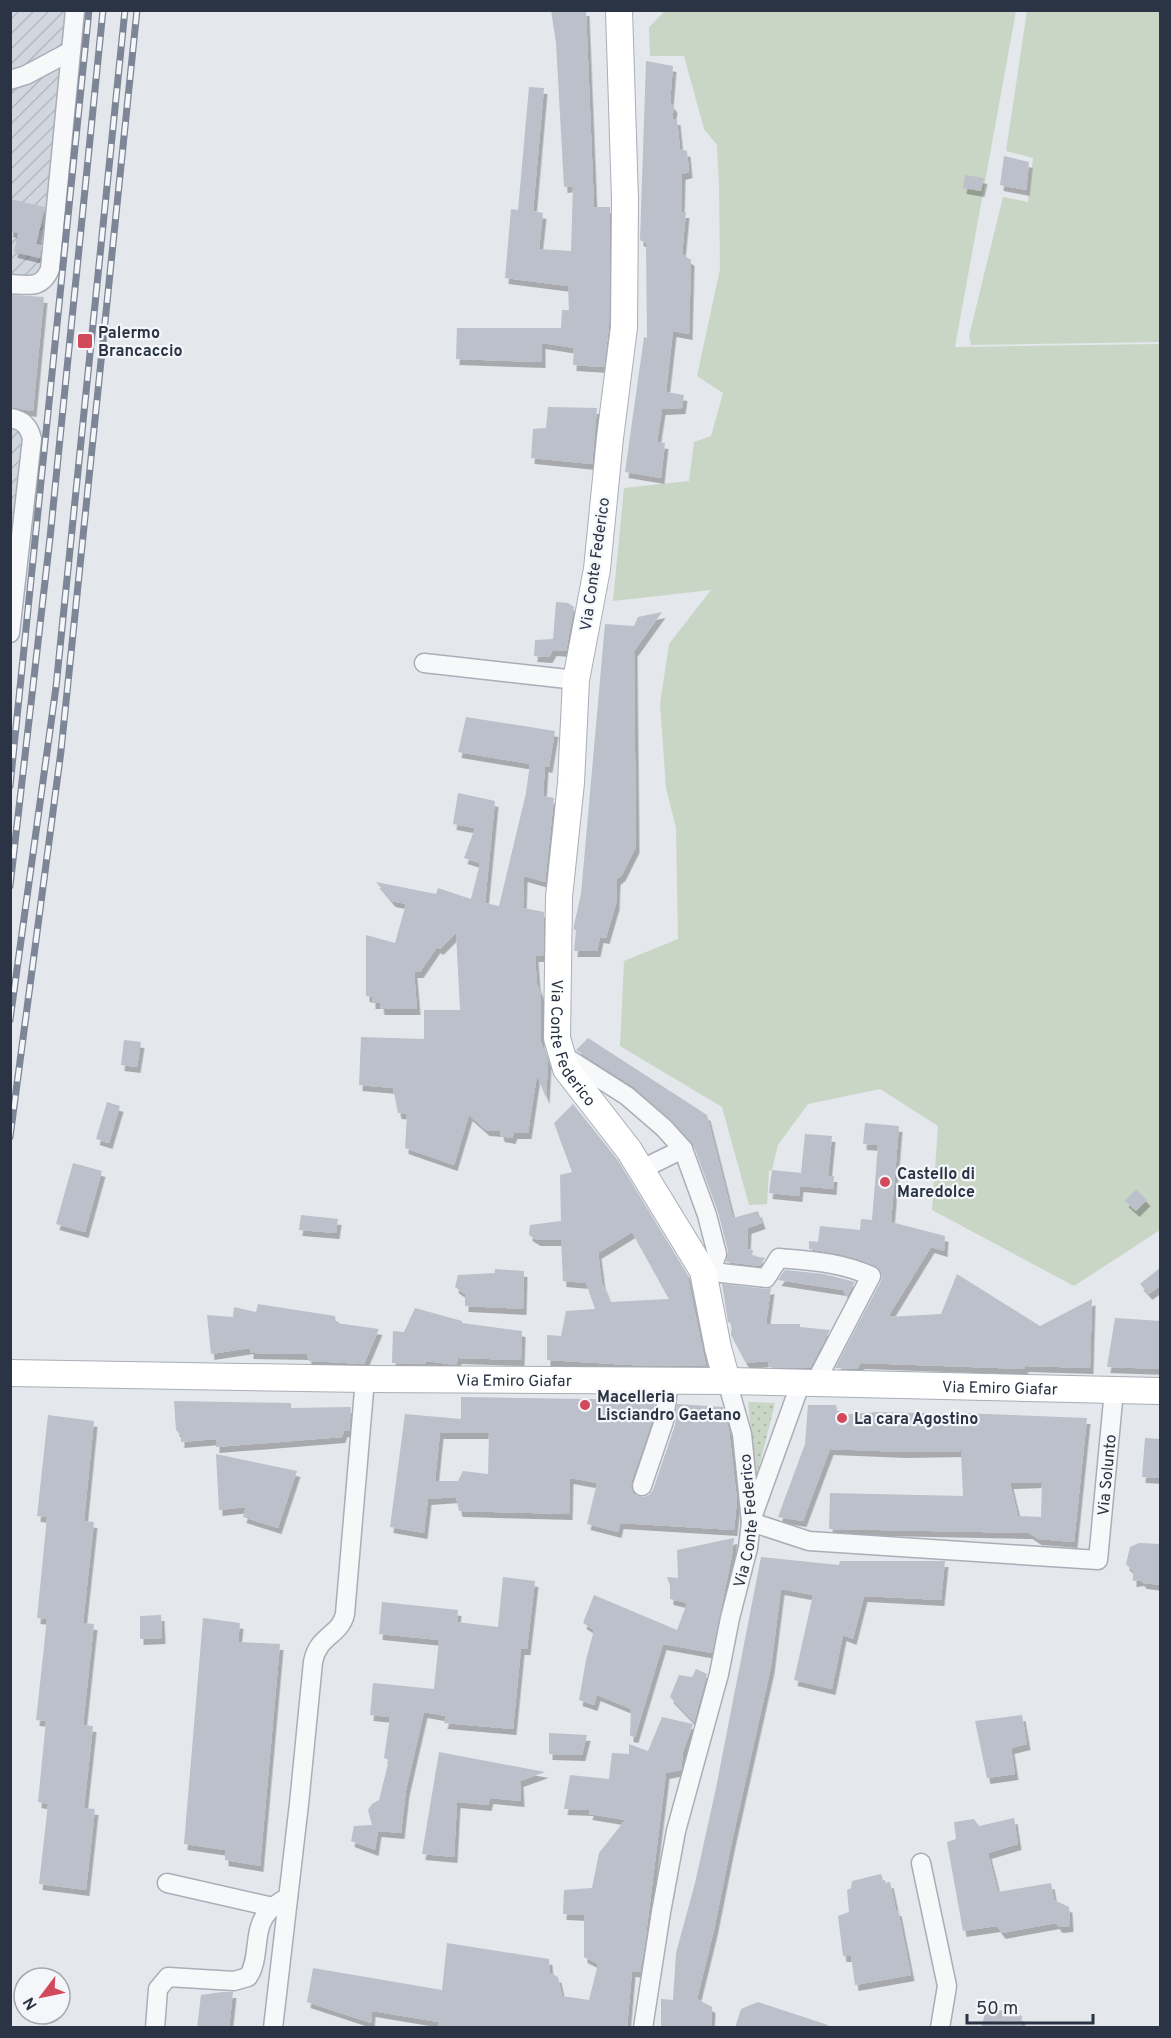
<svg xmlns="http://www.w3.org/2000/svg" width="1171" height="2038" font-family="Overpass,sans-serif">
  <style>
    .industrial { fill: url(#industrial-furrows) }
    .grass { fill: #c9d6c5 }
    .park { fill: url(#park-dots) }
    .building { fill: #bbc0ca; fill-rule: evenodd; filter: url(#shadow) }
    .lines { fill: none; stroke-linecap: round; stroke-linejoin: round }
    .street-casing { stroke: #a9aeb7; stroke-width: 21 }
    .secondary-casing { stroke: #a9aeb7; stroke-width: 28 }
    .street { stroke: #f7f8fa; stroke-width: 18 }
    .secondary { stroke: #fff; stroke-width: 26 }
    .rail-casing { stroke: #7d8696; stroke-width: 7 }
    .rail { stroke: #f4f6f9; stroke-width: 4.5; stroke-dasharray: 14; stroke-linecap: butt }
    .poi-dot { fill: #d1495b; stroke: #f4f6f9; stroke-width: 2 }
    .labels { text-anchor: middle; stroke-width: 4.5; stroke-linejoin: round; paint-order: stroke }
    .poi-label { font-size: 16px; font-weight: bold; fill: #2b3445; stroke: #f4f6f9; text-anchor: start }
    .street-label { font-size: 16px; fill: #2b3445; stroke: #f4f6f9 }
  </style>
  <defs>
    <pattern id="industrial-furrows" width="10" height="10" patternUnits="userSpaceOnUse" patternTransform="scale(1.5)"><rect width="10" height="10" fill="#d2d6de"/><path d="M-1 1l2-2M0 10L10 0M9 11l2-2" fill="none" stroke="#b4b8c0"/></pattern>
    <pattern id="park-dots" width="8" height="8" patternUnits="userSpaceOnUse" patternTransform="scale(1.5)"><rect width="8" height="8" fill="#c9d6c5"/><path d="M2 2h.1M6 6h.1" fill="none" stroke="#adb8ab" stroke-width="1.8" stroke-linecap="round"/></pattern>
    <filter id="shadow"><feDropShadow dx="3.5" dy="6" stdDeviation="0" flood-color="#0004"/></filter>
  </defs>
  <rect width="100%" height="100%" fill="#e4e7ec"/>
  <path class="industrial" d="M 10,11 L 77,11 L 60,95 L 40,269 L 27,277 L 11,276 Z
    M 11,427 L 17,428 L 26,439 L 11,590 Z"/>
  <path class="grass" d="M 663,10 L 1016,11 L 955,347 L 1160,344 L 1160,1230 L 1074,1286 L 932,1210 L 938,1126 L 880,1089 L 808,1104 L 778,1145 L 772,1170 L 769,1171 L 767,1204 L 749,1205 L 722,1107 L 620,1046 L 624,961 L 678,939 L 676,828 L 666,788 L 660,704 L 669,644 L 711,590 L 613,601 L 624,488 L 689,481 L 694,442 L 711,436 L 723,393 L 697,376 L 720,269 L 719,186 L 717,145 L 704,129 L 684,56 L 650,56 L 649,27 L 663,13 Z
    M 1027,11 L 1160,11 L 1160,342 L 971,345 L 969,336 L 1003,197 L 1028,202 L 1033,158 L 1006,151 Z"/>
  <path class="park" d="M 748,1402 L 775,1403 L 756,1479 Z"/>
  <path class="building" d="M 551,10 L 586,10 L 594,207 L 610,207 L 609,326 L 604,367 L 573,365 L 574,348 L 542,343 L 542,362 L 456,359 L 457,328 L 561,328 L 562,310 L 569,310 L 568,286 L 505,278 L 511,209 L 518,210 L 529,87 L 544,88 L 533,211 L 543,213 L 539,249 L 571,251 L 573,186 L 564,187 L 556,43 Z
    M 646,61 L 673,66 L 670,102 L 674,107 L 672,119 L 677,119 L 680,149 L 687,151 L 689,172 L 682,174 L 681,212 L 686,212 L 682,254 L 691,260 L 689,334 L 673,331 L 666,392 L 684,395 L 682,408 L 662,409 L 657,442 L 665,443 L 661,478 L 625,472 L 644,337 L 647,338 L 646,243 L 640,240 Z
    M 1004,156 L 1029,162 L 1026,190 L 1000,185 Z
    M 965,175 L 984,178 L 981,191 L 963,188 Z
    M 10,199 L 45,207 L 36,244 L 41,245 L 40,258 L 14,252 L 18,233 L 10,231 Z
    M 12,295 L 44,297 L 33,411 L 10,407 L 10,314 Z
    M 548,407 L 597,408 L 592,464 L 531,458 L 533,429 L 546,428 Z
    M 556,602 L 568,603 L 574,607 L 566,651 L 553,650 L 549,657 L 534,656 L 535,640 L 553,639 Z
    M 662,612 L 634,651 L 636,847 L 622,875 L 617,879 L 616,904 L 606,938 L 600,937 L 597,951 L 574,951 L 576,930 L 574,930 L 574,925 L 581,894 L 605,624 L 634,626 L 638,617 Z
    M 466,717 L 555,731 L 549,767 L 545,766 L 543,796 L 554,798 L 545,882 L 524,876 L 523,908 L 544,912 L 543,956 L 535,956 L 537,984 L 541,995 L 541,1042 L 548,1062 L 546,1098 L 537,1075 L 528,1133 L 514,1133 L 512,1138 L 501,1136 L 500,1131 L 486,1130 L 469,1115 L 454,1165 L 405,1148 L 407,1114 L 398,1113 L 393,1088 L 359,1085 L 361,1037 L 424,1039 L 424,1010 L 460,1010 L 456,933 L 440,949 L 437,947 L 420,972 L 414,972 L 417,1009 L 381,1009 L 380,1003 L 372,1003 L 372,997 L 366,996 L 366,935 L 395,943 L 406,904 L 392,901 L 376,882 L 436,894 L 438,888 L 471,899 L 480,863 L 464,858 L 475,828 L 453,824 L 458,793 L 495,801 L 485,903 L 499,906 L 526,793 L 530,764 L 458,752 Z
    M 588,1038 L 707,1115 L 733,1218 L 758,1211 L 762,1223 L 748,1228 L 747,1249 L 753,1250 L 752,1256 L 765,1258 L 760,1266 L 726,1262 L 728,1251 L 718,1212 L 693,1144 L 671,1120 L 634,1087 L 576,1050 Z
    M 124,1040 L 141,1042 L 137,1067 L 121,1065 Z
    M 107,1102 L 120,1106 L 109,1143 L 96,1139 Z
    M 573,1104 L 617,1159 L 687,1274 L 706,1366 L 630,1365 L 547,1360 L 547,1335 L 561,1336 L 566,1311 L 595,1309 L 586,1283 L 563,1281 L 561,1240 L 537,1240 L 529,1235 L 530,1225 L 561,1221 L 560,1175 L 572,1172 L 554,1123 ZM 632,1232 L 669,1299 L 610,1302 L 602,1283 L 598,1253 Z
    M 865,1123 L 899,1126 L 891,1222 L 945,1236 L 944,1251 L 931,1247 L 888,1317 L 941,1314 L 957,1274 L 1040,1326 L 1092,1299 L 1090,1368 L 1025,1366 L 1024,1369 L 861,1363 L 857,1369 L 835,1368 L 881,1281 L 882,1275 L 876,1266 L 863,1261 L 839,1254 L 809,1249 L 809,1241 L 818,1242 L 820,1226 L 860,1230 L 861,1219 L 872,1220 L 878,1145 L 863,1144 Z
    M 805,1134 L 832,1136 L 828,1176 L 834,1176 L 833,1189 L 800,1186 L 799,1196 L 769,1193 L 772,1170 L 801,1173 Z
    M 73,1163 L 102,1171 L 85,1232 L 56,1224 Z
    M 1136,1189 L 1147,1200 L 1136,1211 L 1125,1201 Z
    M 301,1215 L 338,1219 L 336,1233 L 299,1230 Z
    M 1161,1267 L 1161,1285 L 1149,1294 L 1140,1284 Z
    M 495,1269 L 524,1271 L 523,1309 L 465,1306 L 465,1294 L 455,1287 L 458,1275 L 495,1273 Z
    M 785,1270 L 824,1274 L 855,1282 L 847,1297 L 843,1290 L 778,1280 Z
    M 722,1284 L 766,1289 L 771,1288 L 766,1324 L 800,1324 L 800,1327 L 830,1330 L 810,1368 L 769,1367 L 768,1361 L 746,1363 L 731,1335 L 732,1323 L 728,1322 Z
    M 258,1304 L 335,1316 L 336,1323 L 379,1329 L 364,1364 L 309,1361 L 307,1354 L 250,1353 L 250,1348 L 211,1354 L 207,1315 L 233,1317 L 234,1307 L 256,1312 Z
    M 415,1308 L 462,1321 L 462,1323 L 522,1331 L 521,1360 L 458,1358 L 456,1365 L 426,1361 L 426,1364 L 392,1363 L 393,1331 L 404,1332 Z
    M 1115,1318 L 1161,1321 L 1161,1369 L 1107,1367 Z
    M 461,1397 L 655,1400 L 653,1418 L 631,1483 L 633,1493 L 638,1496 L 644,1497 L 649,1495 L 653,1490 L 675,1425 L 677,1404 L 723,1407 L 729,1431 L 737,1500 L 734,1530 L 620,1523 L 618,1532 L 587,1524 L 597,1483 L 570,1478 L 569,1514 L 459,1511 L 456,1497 L 428,1499 L 424,1533 L 390,1527 L 405,1414 L 461,1419 ZM 440,1433 L 489,1433 L 488,1474 L 463,1471 L 458,1481 L 435,1481 Z
    M 174,1401 L 291,1403 L 291,1408 L 351,1407 L 349,1431 L 344,1431 L 342,1437 L 216,1447 L 216,1439 L 181,1442 L 181,1435 L 176,1430 Z
    M 808,1405 L 836,1405 L 838,1415 L 877,1412 L 961,1414 L 961,1413 L 1087,1418 L 1074,1542 L 1038,1539 L 1029,1533 L 829,1529 L 830,1493 L 963,1496 L 961,1451 L 903,1452 L 830,1449 L 803,1521 L 778,1517 L 805,1444 ZM 1042,1482 L 1041,1517 L 1018,1516 L 1010,1483 Z
    M 48,1415 L 94,1421 L 84,1521 L 94,1522 L 83,1623 L 94,1624 L 83,1725 L 93,1726 L 84,1808 L 95,1809 L 86,1890 L 39,1884 L 48,1804 L 38,1802 L 46,1721 L 36,1720 L 47,1619 L 37,1618 L 47,1517 L 37,1516 Z
    M 1145,1438 L 1161,1439 L 1161,1478 L 1142,1477 Z
    M 216,1454 L 297,1471 L 278,1528 L 243,1517 L 246,1507 L 219,1510 Z
    M 734,1538 L 732,1555 L 712,1653 L 663,1644 L 635,1737 L 630,1736 L 631,1709 L 597,1695 L 594,1705 L 579,1700 L 586,1660 L 594,1630 L 583,1623 L 594,1595 L 677,1630 L 687,1603 L 670,1599 L 670,1586 L 667,1577 L 678,1578 L 677,1550 Z
    M 1139,1543 L 1161,1544 L 1161,1585 L 1143,1583 L 1141,1580 L 1133,1581 L 1133,1571 L 1126,1564 L 1130,1547 Z
    M 761,1557 L 839,1565 L 840,1561 L 945,1561 L 941,1600 L 864,1596 L 853,1639 L 843,1635 L 832,1689 L 794,1680 L 813,1595 L 781,1589 L 771,1667 L 732,1841 L 714,1930 L 697,1999 L 712,2007 L 711,2028 L 661,2028 L 661,1999 L 673,2000 L 676,1953 L 695,1883 L 716,1788 Z
    M 503,1577 L 535,1581 L 527,1649 L 521,1649 L 513,1729 L 444,1723 L 446,1716 L 424,1712 L 406,1790 L 401,1833 L 378,1831 L 375,1850 L 351,1841 L 354,1826 L 372,1825 L 368,1810 L 372,1804 L 379,1800 L 389,1760 L 384,1758 L 390,1717 L 370,1715 L 373,1683 L 434,1689 L 439,1640 L 379,1634 L 382,1602 L 458,1610 L 457,1622 L 498,1627 Z
    M 161,1615 L 162,1638 L 140,1639 L 140,1616 Z
    M 203,1618 L 240,1623 L 238,1642 L 280,1644 L 260,1866 L 225,1860 L 225,1850 L 184,1844 Z
    M 696,1669 L 707,1674 L 694,1722 L 670,1697 L 679,1675 L 692,1677 Z
    M 1022,1715 L 1027,1744 L 1011,1748 L 1015,1774 L 987,1778 L 975,1721 Z
    M 662,1717 L 693,1724 L 683,1752 L 681,1770 L 666,1773 L 645,1943 L 640,1972 L 632,1971 L 627,2028 L 438,2028 L 438,2022 L 372,2011 L 371,2023 L 307,2002 L 313,1968 L 442,1990 L 447,1943 L 549,1959 L 550,1973 L 558,1977 L 562,1996 L 589,2000 L 598,1964 L 584,1957 L 584,1915 L 563,1914 L 564,1890 L 592,1888 L 599,1853 L 625,1820 L 589,1814 L 590,1810 L 564,1809 L 570,1775 L 609,1779 L 612,1753 L 629,1754 L 629,1744 L 648,1751 Z
    M 549,1733 L 587,1735 L 582,1755 L 549,1754 Z
    M 439,1752 L 545,1772 L 520,1781 L 521,1801 L 490,1798 L 488,1805 L 457,1802 L 454,1857 L 422,1854 Z
    M 1014,1818 L 1018,1844 L 988,1853 L 998,1892 L 1051,1883 L 1054,1900 L 1069,1907 L 1070,1926 L 1059,1927 L 1056,1923 L 1002,1933 L 997,1926 L 963,1931 L 947,1842 L 956,1839 L 954,1822 L 974,1819 L 979,1826 Z
    M 881,1874 L 884,1883 L 890,1882 L 896,1910 L 898,1910 L 911,1975 L 855,1985 L 851,1956 L 843,1956 L 838,1916 L 849,1912 L 847,1890 L 851,1888 L 852,1881 Z
    M 222,1992 L 233,1992 L 229,2028 L 197,2028 L 201,1995 Z
    M 758,2002 L 828,2025 L 827,2028 L 735,2028 L 741,2009 Z
    M 987,2007 L 1022,2016 L 1021,2028 L 981,2028 Z"/>
  <g class="lines">
    <defs>
      <g id="street">
        <path d="M 10,80 L 26,75 L 71,51"/>
        <path d="M 10,284 C 29,285 42,289 50,269 L 75,10"/>
        <path d="M 10,418 C 23,420 29,426 32,439 L 10,633"/>
        <path d="M 424,663 L 576,680"/>
        <path d="M 561,1054 L 627,1096 L 664,1128 L 683,1149 L 707,1215 L 717,1254 L 706,1284"/>
        <path d="M 640,1170 L 683,1149"/>
        <path d="M 712,1267 L 721,1273 L 766,1278 L 779,1258 C 811,1261 841,1262 871,1276 L 815,1383"/>
        <path d="M 642,1486 L 664,1421 L 669,1381"/>
        <path d="M 753,1515 L 801,1382"/>
        <path id="s1" d="M 751,1522 L 809,1541 L 1098,1560 L 1114,1390"/>
        <path d="M 921,1863 L 947,1986 L 940,2028"/>
        <path d="M 167,1883 L 273,1907"/>
        <path d="M 155,2028 L 158,1989 L 168,1977 L 234,1981 L 248,1977 C 261,1958 252,1929 268,1912 C 273,1906 281,1901 288,1897"/>
        <path d="M 273,2028 L 299,1804 L 313,1662 C 318,1635 340,1636 345,1614 L 365,1379"/>
        <path id="s2" d="M 643,2028 L 661,1912 L 676,1831 L 719,1674 L 730,1618 L 748,1548 L 751,1522 L 742,1434 L 727,1381"/>
      </g>
      <g id="secondary">
        <path id="s3" d="M 619,10 L 625,200 L 624,327 L 610,438 L 597,569 L 576,680 L 571,783 L 559,897 L 557,1038 L 566,1069 L 629,1150 L 703,1271 L 718,1348 L 727,1381"/>
        <path id="s4" d="M 10,1373 L 365,1379 L 727,1381 L 1160,1391"/>
      </g>
    </defs>
    <use href="#street" class="street-casing"/>
    <use href="#secondary" class="secondary-casing"/>
    <use href="#street" class="street"/>
    <use href="#secondary" class="secondary"/>
    <defs>
      <path id="rail" d="M 10,786 L 89,10
        M 10,886 L 50,538 L 103,10
        M 10,1020 L 56,687 L 125,10
        M 10,1137 L 61,751 L 137,10"/>
    </defs>
    <use href="#rail" class="rail-casing"/>
    <use href="#rail" class="rail"/>
  </g>
  <g class="poi-dot">
    <rect x="77" y="333" width="16" height="16" rx="3"/>
    <circle cx="885" cy="1182" r="6"/>
    <circle cx="585" cy="1405" r="6"/>
    <circle cx="842" cy="1418" r="6"/>
  </g>
  <g class="labels">
    <g class="poi-label">
      <text x="98" y="338">Palermo<tspan x="98" dy="18">Brancaccio</tspan></text>
      <text x="897" y="1179">Castello di<tspan x="897" dy="18">Maredolce</tspan></text>
      <text x="597" y="1402">Macelleria<tspan x="597" dy="18">Lisciandro Gaetano</tspan></text>
      <text x="854" y="1424">La cara Agostino</text>
    </g>
    <g class="street-label">
      <text transform="translate(594 564) rotate(-82)" y="6">Via Conte Federico</text>
      <text dy="6" stroke="none"><textPath href="#s3" startOffset="1041">Via Conte Federico</textPath></text>
      <text dy="6" stroke="none"><textPath href="#s4" startOffset="504">Via Emiro Giafar</textPath></text>
      <text dy="6" stroke="none"><textPath href="#s4" startOffset="990">Via Emiro Giafar</textPath></text>
      <text dy="6" stroke="none"><textPath href="#s1" startOffset="436">Via Solunto</textPath></text>
      <text dy="6" stroke="none"><textPath href="#s2" startOffset="519">Via Conte Federico</textPath></text>
    </g>
  </g>
  <rect width="1171" height="2038" fill="none" stroke="#2b3445" stroke-width="24"/>
  <g transform="translate(42 1996) rotate(238)"><circle r="28" fill="#f4f6f9" stroke="#a4a8b1" stroke-width="1.5"/>
  <path d="M0-4.5L10 22L0 15L-10 22Z" fill="#d1495b"/>
  <text y="-9" font-size="16" font-weight="bold" text-anchor="middle" fill="#2b3445">N</text>
  </g>
  <path d="M967 2014v9h126v-9" fill="none" stroke="#2b3445" stroke-width="3"/>
  <text x="976" y="2014" font-size="18" fill="#2b3445" stroke="#f4f6f9" stroke-width="4.5" paint-order="stroke">50 m</text>
</svg>
